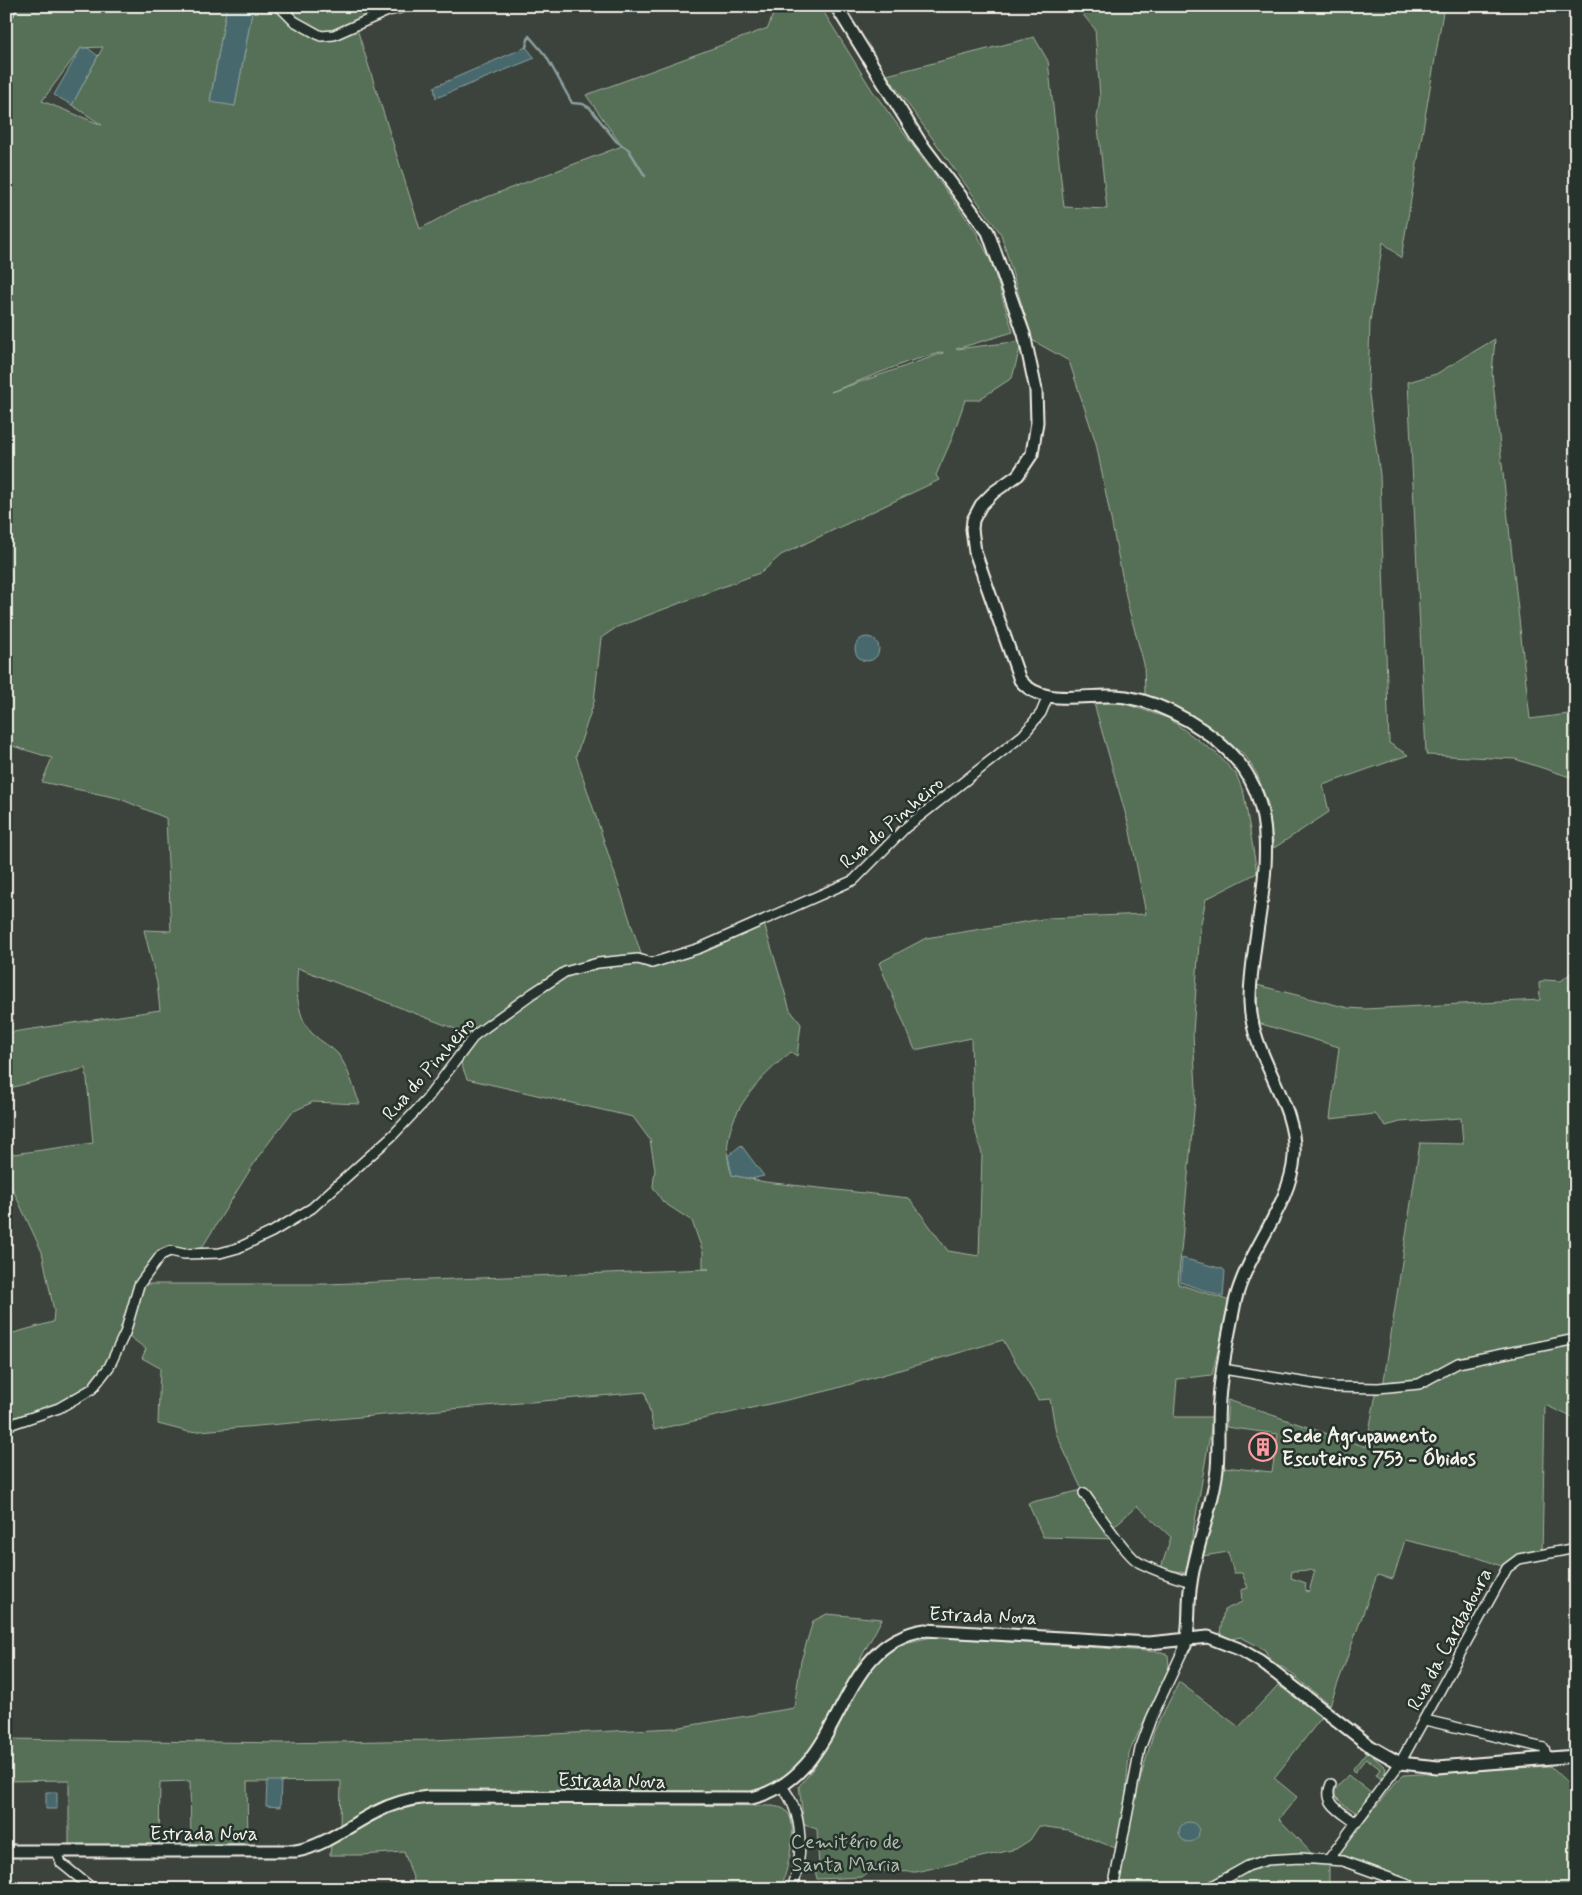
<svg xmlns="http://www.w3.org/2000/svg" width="1582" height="1895" font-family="Mynerve,sans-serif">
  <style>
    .green { fill: #556f56; stroke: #a4b09f; fill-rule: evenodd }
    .water { fill: #47696e; stroke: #8c9f9f }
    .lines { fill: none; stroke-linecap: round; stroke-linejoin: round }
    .stream { stroke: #8c9f9f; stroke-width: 2.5 }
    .minor-casing { stroke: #f4f1e8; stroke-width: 12 }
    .tertiary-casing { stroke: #f4f1e8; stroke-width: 15 }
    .minor { stroke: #26332d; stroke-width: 9 }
    .tertiary { stroke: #26332d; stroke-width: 11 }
    .labels { text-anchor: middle; stroke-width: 5; stroke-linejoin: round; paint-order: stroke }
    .street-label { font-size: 20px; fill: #f4f1e8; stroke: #26332d }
    .poi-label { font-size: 20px; font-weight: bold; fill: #f4f1e8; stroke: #26332d; text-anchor: start }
    .park-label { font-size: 20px; fill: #b4bdae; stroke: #26332d }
  </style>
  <rect width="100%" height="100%" fill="#3c433c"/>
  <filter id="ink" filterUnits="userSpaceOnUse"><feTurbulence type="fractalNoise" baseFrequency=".02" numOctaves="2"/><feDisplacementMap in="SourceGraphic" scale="10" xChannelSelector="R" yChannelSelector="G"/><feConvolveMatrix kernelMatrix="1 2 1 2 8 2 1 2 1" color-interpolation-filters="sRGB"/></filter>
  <g filter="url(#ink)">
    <path class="green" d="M 6,6 L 227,6 L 210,101 L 235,106 L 253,6 L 374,6 L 374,16 L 357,29 L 420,229 L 458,208 L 622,146 L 586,95 L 768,28 L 776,6 L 820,6 L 872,90 L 975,230 L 991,261 L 1013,332 L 956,349 L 1022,341 L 1012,378 L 978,400 L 965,400 L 951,441 L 936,475 L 939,480 L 781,555 L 762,572 L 617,627 L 601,638 L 594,702 L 576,756 L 645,966 L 763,920 L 790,1010 L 801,1024 L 797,1056 L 791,1052 C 754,1082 714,1125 732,1175 L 765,1182 L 909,1198 L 948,1251 L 979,1256 L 982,1154 L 973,1122 L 971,1038 L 915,1050 L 879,963 L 926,938 L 1049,918 L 1146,914 L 1129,826 L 1093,700 L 1122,703 L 1168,718 L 1217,754 L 1236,774 L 1244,794 L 1257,873 L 1206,899 L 1200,928 L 1193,1033 L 1196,1089 L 1178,1284 L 1230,1301 L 1212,1375 L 1177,1379 L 1174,1417 L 1213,1417 L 1186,1573 L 1161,1568 L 1171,1537 L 1137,1506 L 1111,1529 L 1118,1539 L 1043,1537 L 1028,1503 L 1082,1490 L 1056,1433 L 1050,1399 L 1038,1400 L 1003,1340 L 827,1391 L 654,1430 L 645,1392 L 189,1432 L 158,1424 L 160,1368 L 142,1358 L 146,1349 L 125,1333 L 109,1367 L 78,1398 L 6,1424 L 6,1335 L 53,1322 L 54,1311 L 42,1252 L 6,1175 L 6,1155 L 93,1143 L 86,1068 L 6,1089 L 6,1033 L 160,1010 L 157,983 L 144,930 L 171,931 L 166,818 L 118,798 L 42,782 L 52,758 L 6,744 ZM 103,47 L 72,105 L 102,125 L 42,101 L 81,48 ZM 943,352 L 943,353 L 831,392 L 907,362 ZM 298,968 L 458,1030 L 459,1058 L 467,1079 L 633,1117 L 650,1140 L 655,1169 L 653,1187 L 663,1202 L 692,1221 L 703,1252 L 703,1269 L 709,1269 L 327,1284 L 138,1284 L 170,1251 L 198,1254 L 258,1157 L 292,1112 L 313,1102 L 360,1104 C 353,1087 349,1069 338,1054 C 331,1046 321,1042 314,1035 C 297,1020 295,988 298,968 Z
      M 1084,6 L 1444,6 L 1401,258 L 1383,242 L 1370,321 L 1368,387 L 1380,475 L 1389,743 L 1408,755 L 1323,785 L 1329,812 L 1274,848 L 1268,804 L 1257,774 L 1244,754 L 1173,708 L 1145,694 L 1144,664 L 1128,606 L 1096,443 L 1069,361 L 1032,340 L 1001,234 L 887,75 L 1034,37 L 1048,61 L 1064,207 L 1107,209 L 1097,118 L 1100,97 L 1095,29 L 1084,16 Z
      M 1495,339 L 1492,373 L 1530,719 L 1576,713 L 1576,779 L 1515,759 L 1427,755 L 1426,752 L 1408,382 L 1436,374 Z
      M 1572,972 L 1576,972 L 1576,1419 L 1545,1405 L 1542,1555 L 1507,1568 L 1476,1557 L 1405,1540 L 1393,1579 L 1377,1575 L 1330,1705 L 1287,1670 L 1270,1660 L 1265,1650 L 1241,1637 L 1231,1639 L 1220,1633 L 1224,1610 L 1242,1602 L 1241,1590 L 1248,1588 L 1242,1573 L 1234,1573 L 1228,1552 L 1203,1556 L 1224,1467 L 1272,1472 L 1278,1434 L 1226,1427 L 1228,1400 L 1366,1447 L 1376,1394 L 1378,1388 L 1383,1387 L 1420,1143 L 1463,1144 L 1461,1118 L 1400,1122 L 1386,1126 L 1375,1114 L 1330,1119 L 1339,1047 L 1258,1023 L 1257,985 L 1348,1008 L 1364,1009 L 1540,1000 L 1539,983 L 1544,980 L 1561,981 ZM 1315,1570 L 1309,1592 L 1305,1591 L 1306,1583 L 1291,1578 L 1292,1571 Z
      M 827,1614 L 882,1619 L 811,1750 L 792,1771 L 772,1785 L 750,1792 L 429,1791 L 391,1799 L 340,1825 L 341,1781 L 247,1782 L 248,1844 L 191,1844 L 190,1781 L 160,1782 L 159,1844 L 69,1845 L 69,1780 L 6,1781 L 6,1739 L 282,1743 L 433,1740 L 674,1728 L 794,1708 L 801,1661 L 813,1621 Z
      M 933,1637 L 1162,1652 L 1168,1655 L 1169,1667 L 1129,1753 L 1122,1844 L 1154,1731 L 1179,1682 L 1239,1727 L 1278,1685 L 1322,1717 L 1274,1778 L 1297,1797 L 1279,1819 L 1316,1858 L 1329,1859 L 1361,1825 L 1395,1783 L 1404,1775 L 1550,1766 L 1576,1791 L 1576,1888 L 1420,1889 L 1329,1859 L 1329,1889 L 1113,1889 L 1121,1850 L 1068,1830 L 1039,1826 L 1030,1840 L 1016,1849 L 916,1872 L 882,1871 L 879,1864 L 862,1877 L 817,1879 L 815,1870 L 819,1869 L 817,1829 L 804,1825 L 799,1786 C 835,1748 850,1682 889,1652 C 902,1643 917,1640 933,1637 Z
      M 1367,1751 L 1386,1768 L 1383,1780 L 1376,1775 L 1380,1769 L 1366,1758 L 1355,1772 L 1352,1770 Z
      M 1348,1775 L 1372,1794 L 1357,1813 L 1344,1805 L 1335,1796 L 1335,1790 Z
      M 436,1803 L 773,1806 C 776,1807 781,1807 784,1809 C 802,1821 786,1872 781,1889 L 417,1889 L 404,1852 L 363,1855 L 330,1855 L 331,1845 L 389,1813 L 411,1806 Z"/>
    <path class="water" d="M 227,6 L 253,6 L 235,106 L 210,102 Z
      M 526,47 L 535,58 L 436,98 L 434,87 Z
      M 81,48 L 88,48 L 98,56 L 72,105 L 54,95 Z
      M855 649a12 12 0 1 1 24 0a12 12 0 1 1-24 0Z
      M 741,1145 L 764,1176 L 751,1179 L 732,1175 L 728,1156 Z
      M 1182,1258 L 1223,1269 L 1225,1271 L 1223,1297 L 1180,1282 Z
      M 267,1781 L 281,1781 L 280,1807 L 266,1806 Z
      M 46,1792 L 57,1792 L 57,1809 L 46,1809 Z
      M1179 1832a10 10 0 1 1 20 0a10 10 0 1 1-20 0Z"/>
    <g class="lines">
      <path class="stream" d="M 526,47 L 529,36 L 546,56 L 572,103 L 583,104 L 590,108 L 616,141 L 629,150 L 645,176"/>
      <defs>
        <path id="minor" d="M 279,6 L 294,21 L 321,36 L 334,35 L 388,11 L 409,6
          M 6,19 L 12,6
          M 1223,1369 L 1333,1387 L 1378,1388 L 1419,1384 L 1458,1363 L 1576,1339
          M 6,1426 L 59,1408 L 92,1389 L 109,1367 L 125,1333 L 139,1285 L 161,1255 L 170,1251 L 184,1254 L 220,1253 L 238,1248 L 272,1232 L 312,1208 L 393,1135 L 426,1100 L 475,1035 L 533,993 L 565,972 L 598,963 L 638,959 L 652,963 L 700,948 L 854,880 L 905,828 L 1023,735 L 1041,713 L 1048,696
          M 1084,1493 C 1094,1507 1127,1557 1140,1563 C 1156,1571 1173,1577 1191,1582
          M 1425,1720 L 1544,1748 L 1547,1758
          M 1331,1784 C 1322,1804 1342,1812 1356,1823
          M 782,1787 C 805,1814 803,1857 792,1889
          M 57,1851 L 61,1863 L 93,1889
          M 1329,1859 L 1400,1763 L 1507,1568 L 1519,1559 L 1576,1548
          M 1113,1889 L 1140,1749 L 1151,1719 L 1185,1646
          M 1207,1889 L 1248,1866 L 1267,1860 L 1300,1858 L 1343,1861 L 1420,1889"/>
        <path id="tertiary" d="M 836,6 L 920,142 L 988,232 L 1024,334 L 1036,390 L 1037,422 L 1032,454 L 1018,475 L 994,492 L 981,505 L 973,520 L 972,529 L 975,552 L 1020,680 C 1044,710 1093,691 1126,697 C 1167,704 1213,731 1239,763 C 1292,827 1249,929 1250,1002 C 1251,1057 1298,1103 1294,1157 C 1291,1205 1246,1253 1235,1302 C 1229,1333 1221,1367 1219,1400 C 1217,1423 1219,1446 1217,1469 C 1213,1508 1196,1544 1191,1583 C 1187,1604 1191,1625 1185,1646
          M 6,1851 L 296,1851 C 325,1846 349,1825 376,1812 C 393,1803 409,1799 428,1797 L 752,1798 C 849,1774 831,1644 925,1630 L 1149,1643 L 1208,1637 L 1239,1649 L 1260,1661 L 1370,1746 L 1400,1763 L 1438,1767 L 1576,1756"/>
      </defs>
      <use href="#minor" class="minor-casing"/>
      <use href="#tertiary" class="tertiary-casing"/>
      <use href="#minor" class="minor"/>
      <use href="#tertiary" class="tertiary"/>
    </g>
  </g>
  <defs>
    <symbol id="building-ring" viewBox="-11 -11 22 22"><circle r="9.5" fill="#26332d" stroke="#ff9aa2" stroke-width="1.5"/><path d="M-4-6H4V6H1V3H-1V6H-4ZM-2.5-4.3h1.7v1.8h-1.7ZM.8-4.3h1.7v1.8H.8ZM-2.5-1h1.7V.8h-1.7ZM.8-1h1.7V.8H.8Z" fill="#ff9aa2"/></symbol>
  </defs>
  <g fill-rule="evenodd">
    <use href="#building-ring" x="1247" y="1431" width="32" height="32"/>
  </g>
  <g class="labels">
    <g class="street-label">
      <text transform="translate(891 822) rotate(-41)" y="7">Rua do Pinheiro</text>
      <text transform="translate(428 1068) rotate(-49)" y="7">Rua do Pinheiro</text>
      <text transform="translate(983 1615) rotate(2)" y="7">Estrada Nova</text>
      <text transform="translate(1449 1639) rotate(-62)" y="7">Rua da Cardadoura</text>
      <text transform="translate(612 1780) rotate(1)" y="7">Estrada Nova</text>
      <text x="204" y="1840">Estrada Nova</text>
    </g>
    <g class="poi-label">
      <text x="1282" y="1442">Sede Agrupamento<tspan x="1282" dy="23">Escuteiros 753 - Óbidos</tspan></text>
    </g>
    <g class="park-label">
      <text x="846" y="1848">Cemitério de<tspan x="846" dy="23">Santa Maria</tspan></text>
    </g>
  </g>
  <rect width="1582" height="1895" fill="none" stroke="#26332d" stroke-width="25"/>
  <rect x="12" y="12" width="1557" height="1870" fill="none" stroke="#f4f1e8" stroke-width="2" filter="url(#ink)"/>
</svg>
